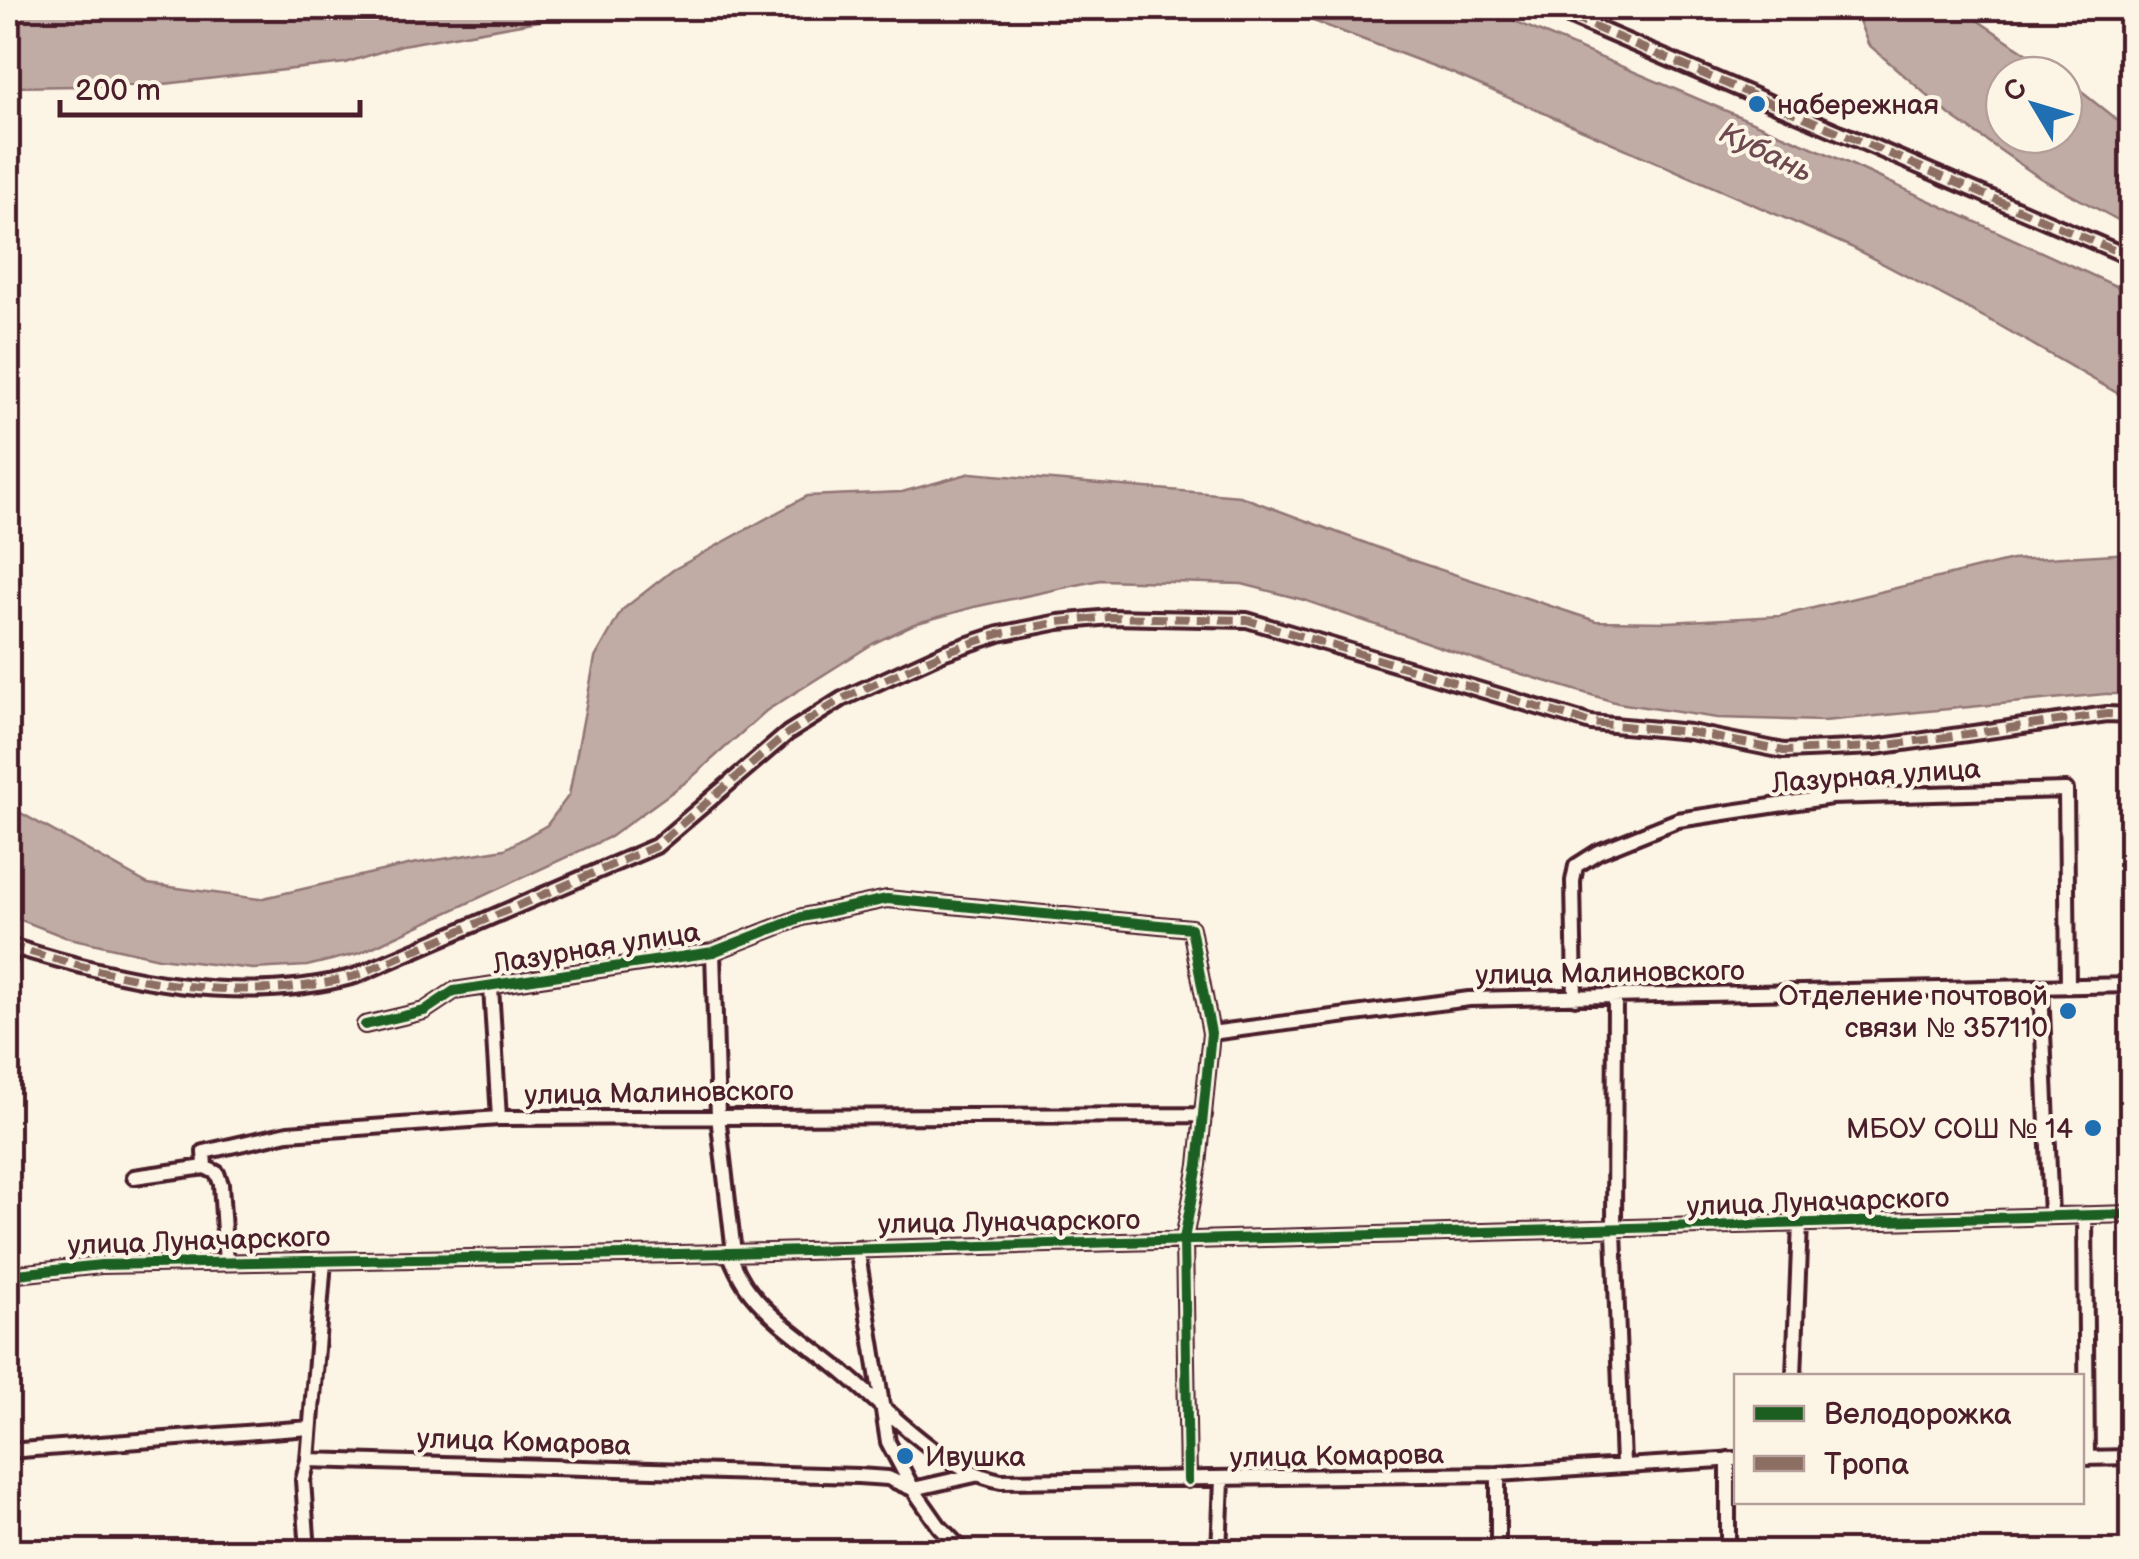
<svg xmlns="http://www.w3.org/2000/svg" width="2139" height="1559" font-family="'Balsamiq Sans',sans-serif">
  <style>
    .water { fill: #c0aca5; stroke: #917474; stroke-width: 2.5 }
    .lines { fill: none; stroke-linecap: round; stroke-linejoin: round }
    .minor-casing { stroke: #4a1f2b; stroke-width: 20 }
    .minor { stroke: #fcf5e5; stroke-width: 12 }
    .quiet { stroke: #8d6e63; stroke-width: 8; stroke-dasharray: 15 8; stroke-linecap: butt }
    .cycleway-casing { stroke: #fcf5e5; stroke-width: 16 }
    .cycleway { stroke: #1b5e20; stroke-width: 10 }
    .poi-dot { fill: #1f6fb2; stroke: #fcf5e5; stroke-width: 4 }
    .labels { text-anchor: middle; stroke-width: 8; stroke-linejoin: round; paint-order: stroke }
    .poi-label { font-size: 28px; fill: #4a1f2b; stroke: #fcf5e5; text-anchor: start }
    .street-label { font-size: 28px; fill: #4a1f2b; stroke: #fcf5e5 }
    .water-label { font-size: 30px; font-style: italic; fill: #6d4950; stroke: #fcf5e5 }
  </style>
  <rect width="100%" height="100%" fill="#fcf5e5"/>
  <filter id="ink" filterUnits="userSpaceOnUse"><feTurbulence type="fractalNoise" baseFrequency=".01" numOctaves="2"/><feDisplacementMap in="SourceGraphic" scale="20" xChannelSelector="R" yChannelSelector="G"/><feConvolveMatrix kernelMatrix="1 2 1 2 8 2 1 2 1" color-interpolation-filters="sRGB"/></filter>
  <g filter="url(#ink)">
    <path class="water" d="M 8,8 L 613,8 L 402,45 L 345,63 L 156,85 L 8,87 Z
      M 1279,8 L 1484,8 L 1828,154 L 2131,293 L 2131,401 L 1997,324 L 1851,247 L 1452,73 Z
      M 1859,8 L 1959,8 L 2059,75 L 2004,75 L 2004,135 L 2064,135 L 2064,78 L 2131,131 L 2131,227 L 2040,178 L 1951,116 L 1868,44 L 1858,18 Z
      M 971,473 L 1240,496 L 1411,560 L 1596,621 L 1668,622 L 1780,616 L 2012,560 L 2131,553 L 2131,694 L 2105,694 L 1824,721 L 1717,718 L 1618,703 L 1492,665 L 1304,600 L 1242,584 L 1100,580 L 974,607 L 914,624 L 874,643 L 766,711 L 690,779 L 610,837 L 360,953 L 307,966 L 253,969 L 159,958 L 65,937 L 8,915 L 8,806 L 148,884 L 259,899 L 412,864 L 505,849 L 547,825 L 569,795 L 595,658 L 622,610 L 673,570 L 807,496 L 902,492 Z"/>
    <g class="lines">
      <defs>
        <path id="minor" d="M 1550,8 L 2132,258
          M 8,945 C 119,980 240,1007 355,976 L 656,846 L 788,733 L 842,699 L 945,652 L 999,634 L 1059,622 L 1110,617 L 1247,620 L 1591,723 L 1690,732 L 1784,751 L 1875,747 L 2107,714 L 2132,715
          M 713,952 L 718,1116 L 734,1253
          M 8,960 L 17,948
          M 491,987 L 499,1118
          M 2041,988 L 2051,1215
          M 1615,997 L 1614,1231 L 1623,1464
          M 1575,998 L 1573,881 L 1576,866 L 1598,852 L 1678,820 L 1831,797 L 2066,790 L 2068,986
          M 365,1025 L 424,1011 L 454,991 L 713,952 L 802,917 L 887,899 L 1191,928 L 1211,1033 L 1198,1165 L 1184,1239 L 1188,1480
          M 1211,1033 L 1469,999 L 2132,985
          M 8,1048 L 11,1064 L 8,1083
          M 205,1167 L 217,1173 L 221,1184 L 226,1263
          M 134,1177 L 205,1167 L 204,1152 L 288,1133 L 499,1118 L 1204,1115
          M 2085,1215 L 2087,1458
          M 857,1248 L 888,1442 L 913,1489 L 939,1526 L 964,1552
          M 729,1253 C 735,1267 741,1281 751,1293 C 774,1322 810,1345 838,1368 C 889,1409 935,1467 1001,1481 L 1498,1474 L 1736,1459
          M 8,1275 L 101,1265 L 729,1253 L 2132,1214
          M 1794,1376 L 1800,1223
          M 8,1451 L 310,1428
          M 2082,1458 L 2132,1457
          M 1728,1459 L 1728,1552
          M 308,1460 L 858,1476 L 888,1478 L 913,1489 L 975,1475
          M 1498,1474 L 1498,1552
          M 308,1552 L 303,1480 L 308,1460 L 324,1261
          M 1219,1552 L 1222,1480"/>
      </defs>
      <use href="#minor" class="minor-casing"/>
      <use href="#minor" class="minor"/>
      <path class="quiet" d="M 1550,8 L 2132,258
        M 8,945 C 119,980 240,1007 355,976 L 656,846 L 788,733 L 842,699 L 945,652 L 999,634 L 1059,622 L 1110,617 L 1247,620 L 1591,723 L 1690,732 L 1784,751 L 1875,747 L 2107,714 L 2132,715
        M 8,1048 L 11,1064 L 8,1083"/>
      <defs>
        <path id="cycleway" d="M 365,1025 L 424,1011 L 454,991 L 713,952 L 802,917 L 887,899 L 1191,928 L 1211,1033 L 1198,1165 L 1184,1239 L 1188,1480
          M 8,1275 L 101,1265 L 729,1253 L 2132,1214"/>
      </defs>
      <use href="#cycleway" class="cycleway-casing"/>
      <use href="#cycleway" class="cycleway"/>
    </g>
  </g>
  <g class="poi-dot">
    <circle cx="1757" cy="104" r="10"/>
    <circle cx="2068" cy="1011" r="10"/>
    <circle cx="2093" cy="1128" r="10"/>
    <circle cx="905" cy="1456" r="10"/>
  </g>
  <g class="labels">
    <g class="poi-label">
      <text x="1777" y="114">набережная</text>
      <text x="2048" y="1005" text-anchor="end">Отделение почтовой<tspan x="2048" dy="32">связи № 357110</tspan></text>
      <text x="2073" y="1138" text-anchor="end">МБОУ СОШ № 14</text>
      <text x="925" y="1466">Ивушка</text>
    </g>
    <g class="street-label">
      <text transform="translate(1876 775) rotate(-4)" y="10">Лазурная улица</text>
      <text transform="translate(596 947) rotate(-9)" y="10">Лазурная улица</text>
      <text transform="translate(1610 972) rotate(-1)" y="10">улица Малиновского</text>
      <text transform="translate(659 1092) rotate(-1)" y="10">улица Малиновского</text>
      <text transform="translate(1818 1201) rotate(-2)" y="10">улица Луначарского</text>
      <text transform="translate(1009 1221) rotate(-1)" y="10">улица Луначарского</text>
      <text transform="translate(199 1240) rotate(-2)" y="10">улица Луначарского</text>
      <text transform="translate(524 1441) rotate(2)" y="10">улица Комарова</text>
      <text transform="translate(1337 1455) rotate(-1)" y="10">улица Комарова</text>
    </g>
    <g class="water-label">
      <text transform="translate(1766 152) rotate(26)" y="10">Кубань</text>
    </g>
  </g>
  <rect width="2139" height="1559" fill="none" stroke="#fcf5e5" stroke-width="40"/>
  <rect x="20" y="20" width="2099" height="1519" fill="none" stroke="#4a1f2b" stroke-width="4" filter="url(#ink)"/>
  <rect x="1734" y="1374" width="350" height="130" fill="#fcf5e5" stroke="#b59f9b" stroke-width="2.5"/>
  <rect x="1754" y="1406" width="50" height="15" fill="#1b5e20" stroke="#b59f9b" stroke-width="2.5"/>
  <text x="1824" y="1424" font-size="30" fill="#4a1f2b">Велодорожка</text>
  <rect x="1754" y="1456" width="50" height="15" fill="#8d6e63" stroke="#b59f9b" stroke-width="2.5"/>
  <text x="1824" y="1474" font-size="30" fill="#4a1f2b">Тропа</text>
  <g transform="translate(2034 105) rotate(308)"><circle r="48" fill="#fcf5e5" stroke="#b59f9b" stroke-width="2.5"/>
  <path d="M0-8L18 38L0 25L-18 38Z" fill="#1f6fb2"/>
  <text y="-15" font-size="28" font-weight="bold" text-anchor="middle" fill="#4a1f2b">С</text>
  </g>
  <path d="M60 100v15h300v-15" fill="none" stroke="#4a1f2b" stroke-width="5"/>
  <text x="75" y="100" font-size="30" fill="#4a1f2b" stroke="#fcf5e5" stroke-width="8" paint-order="stroke">200 m</text>
</svg>
